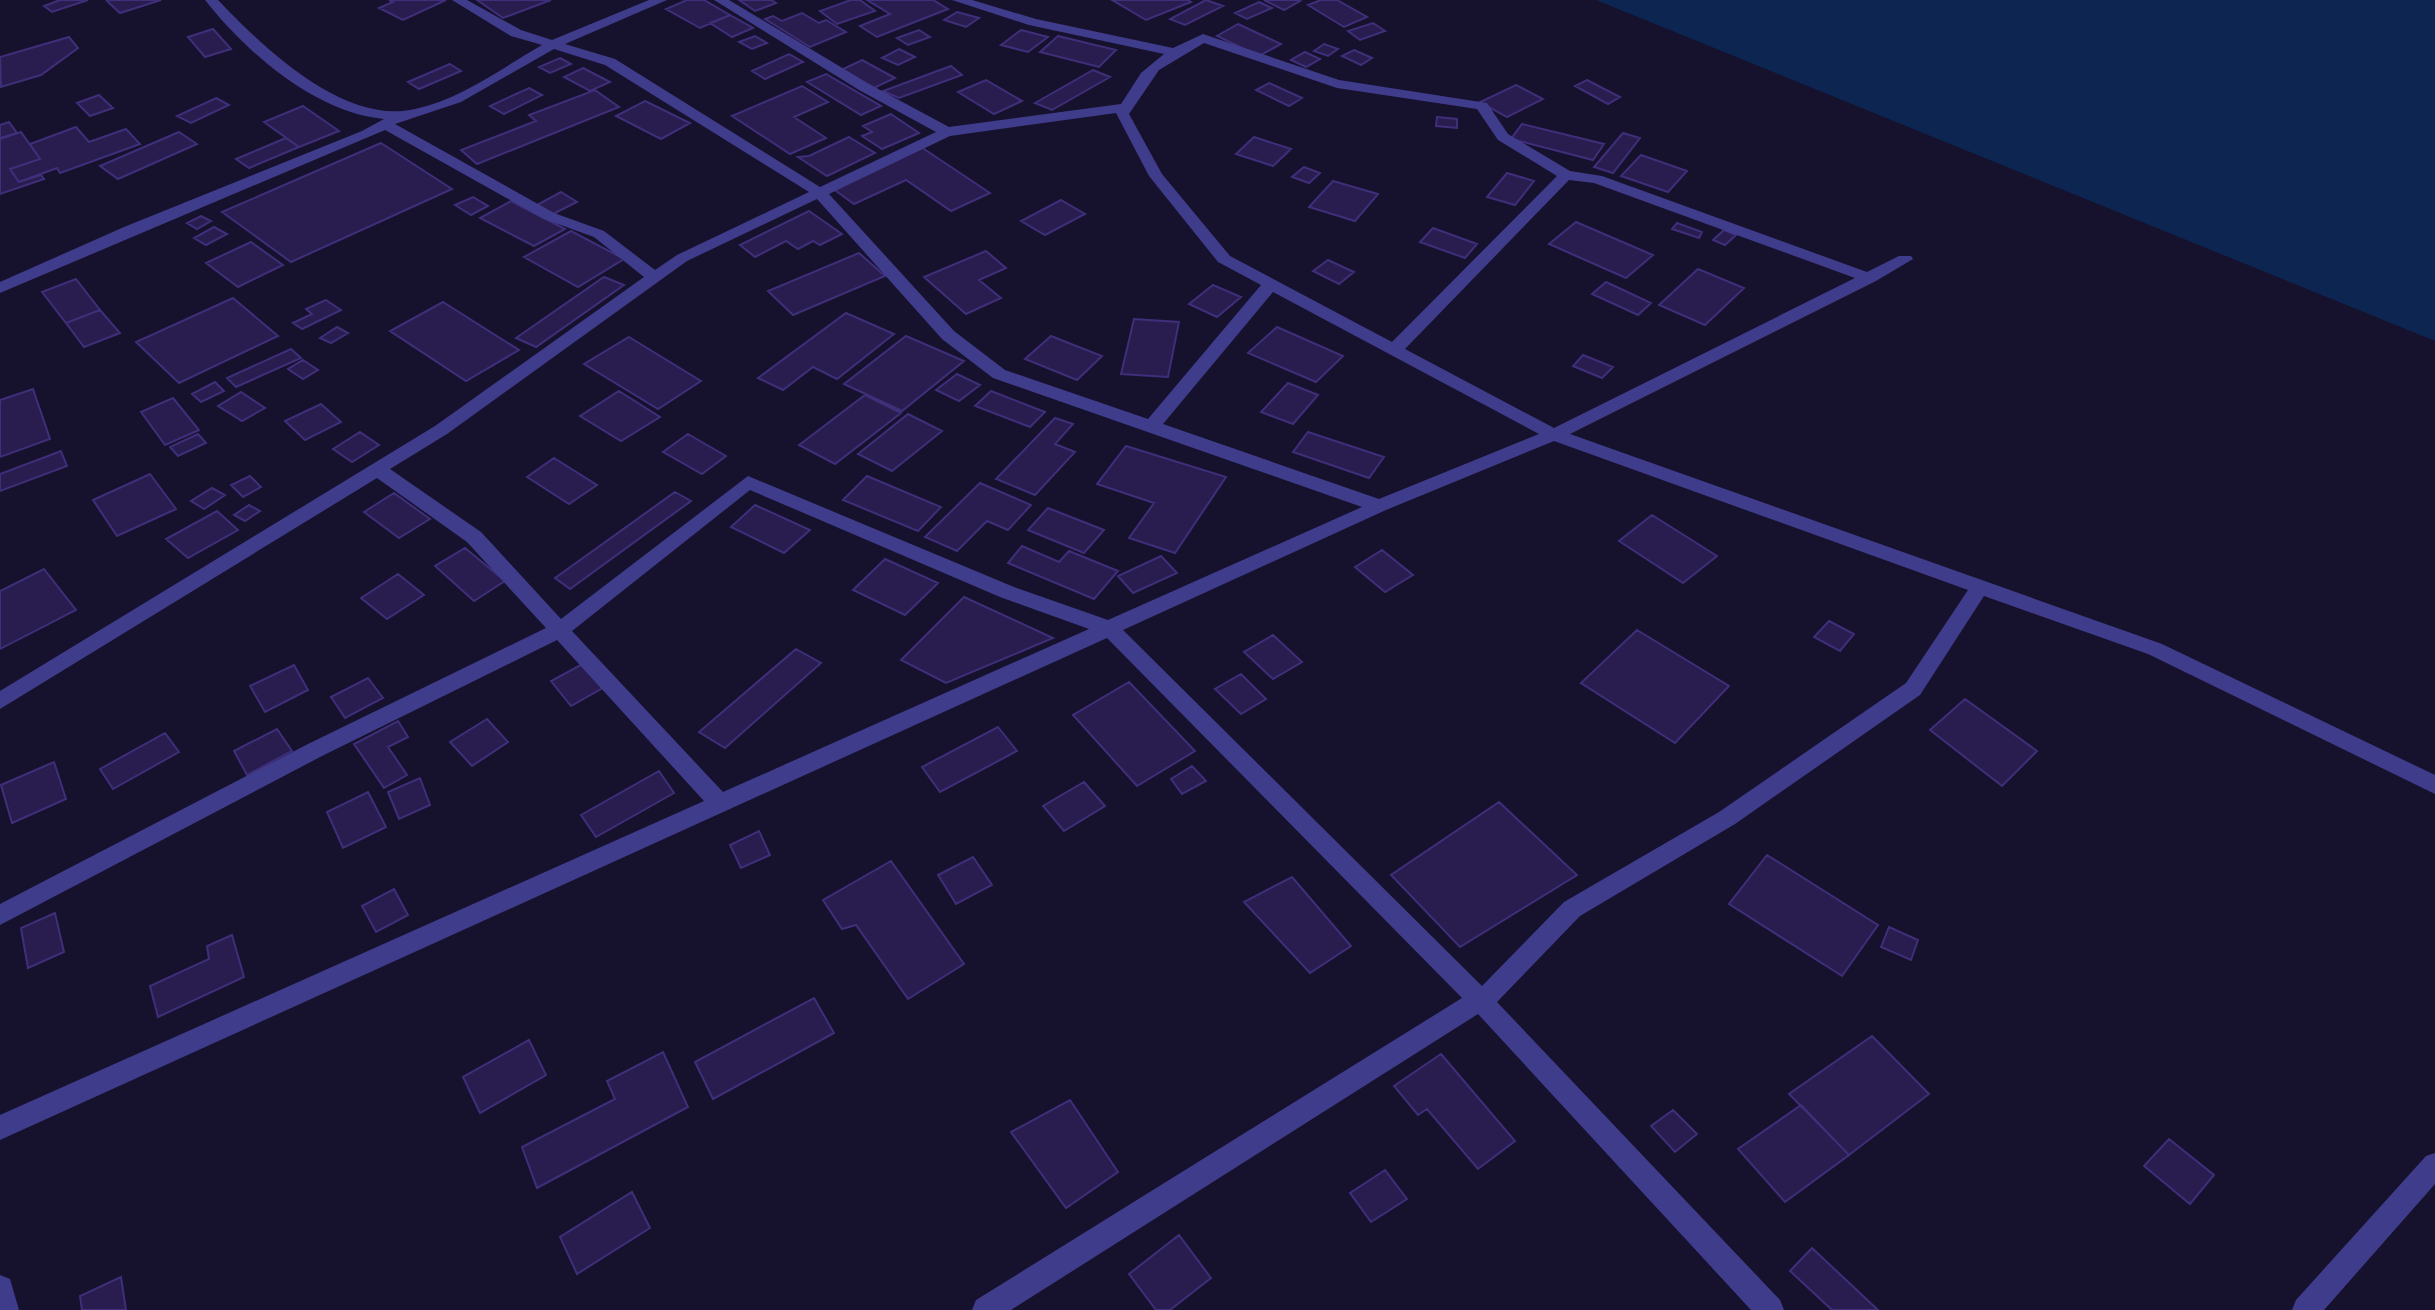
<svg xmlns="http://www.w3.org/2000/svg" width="2435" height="1310" font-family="Raleway,sans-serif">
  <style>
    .water { fill: #0d2551 }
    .building { fill: #281d4e; stroke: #3f2f7a; stroke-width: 2 }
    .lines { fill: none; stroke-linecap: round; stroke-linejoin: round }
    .minor { fill: #403c8c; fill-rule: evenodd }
  </style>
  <rect width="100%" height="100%" fill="#16112d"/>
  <path class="water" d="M 1596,0 L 2435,0 L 2435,341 Z"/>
  <path class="building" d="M 60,0 L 88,0 L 52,12 L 44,6 Z
    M 111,0 L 161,0 L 120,13 L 107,1 Z
    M 389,0 L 446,0 L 403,20 L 379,8 L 393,2 Z
    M 477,0 L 551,0 L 503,18 Z
    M 687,0 L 704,0 L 730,15 L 700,28 L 666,9 Z
    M 739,0 L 771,0 L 776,3 L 755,11 Z
    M 851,0 L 860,0 L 875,11 L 837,24 L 820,11 Z
    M 867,0 L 933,0 L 948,9 L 877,37 L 860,26 L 890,14 Z
    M 1112,0 L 1188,0 L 1191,2 L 1146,20 Z
    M 1206,0 L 1223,6 L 1185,25 L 1170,19 Z
    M 1264,0 L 1297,0 L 1300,1 L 1284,10 Z
    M 1321,0 L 1337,0 L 1367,17 L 1344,27 L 1308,5 Z
    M 1259,2 L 1272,8 L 1247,19 L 1235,13 Z
    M 957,12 L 979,18 L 966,27 L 944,20 Z
    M 802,13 L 819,23 L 826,20 L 846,32 L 810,47 L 765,19 L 773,16 L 782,21 Z
    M 730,15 L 753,28 L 732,37 L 710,23 Z
    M 1373,23 L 1385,31 L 1360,40 L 1348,31 Z
    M 1238,24 L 1281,44 L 1259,56 L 1217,36 Z
    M 213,29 L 231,49 L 205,57 L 188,37 Z
    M 919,30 L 930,37 L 908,45 L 897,38 Z
    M 1021,30 L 1048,37 L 1028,52 L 1001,45 Z
    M 755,36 L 767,43 L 752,49 L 739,42 Z
    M 1058,36 L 1116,50 L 1099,67 L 1040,52 Z
    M 69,37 L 78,48 L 41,75 L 1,87 L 0,57 Z
    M 1324,44 L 1338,49 L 1328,56 L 1314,51 Z
    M 899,49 L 915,57 L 898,65 L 882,58 Z
    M 1354,50 L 1372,58 L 1361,65 L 1342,56 Z
    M 1305,52 L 1320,59 L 1306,67 L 1291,60 Z
    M 789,54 L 803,62 L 765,79 L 752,71 Z
    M 560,58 L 571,64 L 550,73 L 539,67 Z
    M 862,60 L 895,78 L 874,88 L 841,70 Z
    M 450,64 L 461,71 L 419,89 L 408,82 Z
    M 951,66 L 962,75 L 899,98 L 883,91 Z
    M 583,68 L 610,82 L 590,91 L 564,77 Z
    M 1093,70 L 1110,77 L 1052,110 L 1035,103 Z
    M 826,74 L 881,106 L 861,115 L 807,82 Z
    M 986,80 L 1022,101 L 994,114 L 958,92 Z
    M 1587,80 L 1620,97 L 1608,104 L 1575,86 Z
    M 1269,83 L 1302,98 L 1289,106 L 1256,90 Z
    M 1516,85 L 1543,99 L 1507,117 L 1480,102 Z
    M 802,86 L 828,102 L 794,117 L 826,138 L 790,154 L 732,116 Z
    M 529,88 L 542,95 L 504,114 L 490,106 Z
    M 595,90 L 619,107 L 477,164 L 461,150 L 536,121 L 529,115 Z
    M 99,95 L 113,108 L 90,116 L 77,103 Z
    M 216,98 L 229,105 L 191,123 L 177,116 Z
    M 645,101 L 690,123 L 661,139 L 616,116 Z
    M 303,106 L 339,131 L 299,147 L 264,122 Z
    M 891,114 L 919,133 L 882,149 L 862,136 L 872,132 L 863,126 Z
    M 1437,117 L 1457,119 L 1457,128 L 1436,126 Z
    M 9,122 L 17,133 L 0,138 L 0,125 Z
    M 1522,124 L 1604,144 L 1593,160 L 1511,139 Z
    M 76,127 L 89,142 L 126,129 L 140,144 L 60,173 L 57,168 L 19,182 L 10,169 L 40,159 L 30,144 Z
    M 21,132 L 40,159 L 10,169 L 19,182 L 41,175 L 44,179 L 0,194 L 0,139 Z
    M 179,132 L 197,144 L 118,179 L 100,166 Z
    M 1623,133 L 1640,138 L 1613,173 L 1594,167 Z
    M 849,137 L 875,153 L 827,176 L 798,157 L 809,156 Z
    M 1254,137 L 1291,149 L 1273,166 L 1236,154 Z
    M 286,138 L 299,147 L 249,168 L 236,159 Z
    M 381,143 L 452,189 L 291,262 L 222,212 Z
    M 921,147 L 990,193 L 951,211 L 906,180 L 854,204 L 832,188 Z
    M 1641,155 L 1687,171 L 1668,192 L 1621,176 Z
    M 1304,167 L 1320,173 L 1309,183 L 1292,177 Z
    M 1507,173 L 1534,181 L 1515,205 L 1487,197 Z
    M 1333,181 L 1378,194 L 1355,221 L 1309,207 Z
    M 561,192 L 577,202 L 553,214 L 537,205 Z
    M 473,197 L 488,206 L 471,215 L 455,205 Z
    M 1061,200 L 1085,214 L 1045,235 L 1021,221 Z
    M 511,201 L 565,229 L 534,246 L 480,218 Z
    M 809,211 L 842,234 L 820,245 L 813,241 L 798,249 L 786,241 L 755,257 L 740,245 Z
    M 201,216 L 211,221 L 197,229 L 187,223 Z
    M 1576,222 L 1653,255 L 1626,278 L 1549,244 Z
    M 1677,223 L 1702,232 L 1699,238 L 1672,229 Z
    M 214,227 L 227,234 L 206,245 L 194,238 Z
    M 1433,228 L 1477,244 L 1465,258 L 1420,242 Z
    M 1724,230 L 1736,235 L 1725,245 L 1713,240 Z
    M 571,231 L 624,259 L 578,287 L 524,257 Z
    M 251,242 L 283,265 L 238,287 L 206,263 Z
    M 986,251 L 1006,268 L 979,280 L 1001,298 L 966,314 L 924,277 Z
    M 859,253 L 885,276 L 793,315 L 768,291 Z
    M 1328,260 L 1354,272 L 1339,284 L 1313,271 Z
    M 1698,269 L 1744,288 L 1705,325 L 1659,305 Z
    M 604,277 L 624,285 L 536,347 L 516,338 Z
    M 76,279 L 100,310 L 66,323 L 42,292 Z
    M 1606,282 L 1651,303 L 1638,315 L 1592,294 Z
    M 1213,285 L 1241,297 L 1217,317 L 1189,304 Z
    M 233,298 L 278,336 L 179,383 L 136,342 Z
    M 326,300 L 341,310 L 302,329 L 293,323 L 312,314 L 306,309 Z
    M 443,302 L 519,350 L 466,381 L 390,331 Z
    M 100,310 L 120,333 L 84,347 L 66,323 Z
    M 846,313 L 894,334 L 837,379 L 813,367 L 783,390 L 758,378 Z
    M 1134,319 L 1179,322 L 1168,377 L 1121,374 Z
    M 337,327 L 348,333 L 331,343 L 320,338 Z
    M 1277,327 L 1343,356 L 1316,382 L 1248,353 Z
    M 906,336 L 964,361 L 902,411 L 844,384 Z
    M 1051,336 L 1102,356 L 1077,380 L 1025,359 Z
    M 629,337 L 701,381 L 658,409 L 584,364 Z
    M 291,349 L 301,358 L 236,387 L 227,378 Z
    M 1583,355 L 1613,367 L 1602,378 L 1573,366 Z
    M 303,360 L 318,370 L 303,379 L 288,369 Z
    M 957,374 L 980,385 L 959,401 L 936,390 Z
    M 215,382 L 224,391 L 201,402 L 192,394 Z
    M 1288,383 L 1318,395 L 1293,424 L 1261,412 Z
    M 33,389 L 50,439 L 0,457 L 0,400 Z
    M 619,391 L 660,417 L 621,441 L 580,416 Z
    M 991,391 L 1045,412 L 1030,427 L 975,406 Z
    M 241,392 L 265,408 L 242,421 L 218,406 Z
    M 865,395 L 901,413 L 835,464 L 799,445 Z
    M 173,398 L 199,430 L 165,445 L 141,412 Z
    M 321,404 L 341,422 L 305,440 L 285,421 Z
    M 908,414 L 942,431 L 892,471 L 858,454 Z
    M 1055,418 L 1073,424 L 1055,444 L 1075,452 L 1035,495 L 996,479 Z
    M 360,432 L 379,445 L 352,462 L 333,449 Z
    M 1308,432 L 1384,457 L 1369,478 L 1293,452 Z
    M 198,434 L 206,443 L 178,456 L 170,447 Z
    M 688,434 L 726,456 L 702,474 L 663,452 Z
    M 1126,446 L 1226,477 L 1175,553 L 1129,538 L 1154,503 L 1097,484 Z
    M 61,451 L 67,466 L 0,491 L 0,474 Z
    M 554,458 L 597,485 L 569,504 L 527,477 Z
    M 150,474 L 176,509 L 117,536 L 93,500 Z
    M 250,476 L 261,487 L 243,497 L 231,485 Z
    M 867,476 L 941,507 L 918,531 L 843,500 Z
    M 980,483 L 1031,505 L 1008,530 L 987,521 L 957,551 L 925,537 Z
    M 212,488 L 225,495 L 204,509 L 191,501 Z
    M 675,492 L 691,501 L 570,589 L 555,578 Z
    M 394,493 L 430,519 L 399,538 L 364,512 Z
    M 249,505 L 260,511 L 245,521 L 234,515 Z
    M 755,505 L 810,530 L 784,553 L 731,527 Z
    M 1048,508 L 1104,530 L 1084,553 L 1028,530 Z
    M 217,511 L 238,530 L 188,558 L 166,539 Z
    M 1652,515 L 1717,556 L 1683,583 L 1619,541 Z
    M 1022,546 L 1059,562 L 1069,551 L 1118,571 L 1094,599 L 1008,563 Z
    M 465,548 L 505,581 L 474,601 L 435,566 Z
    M 1382,550 L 1413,575 L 1385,592 L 1355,567 Z
    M 1161,556 L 1177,573 L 1133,593 L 1118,576 Z
    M 885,559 L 938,583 L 905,615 L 853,590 Z
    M 44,569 L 76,610 L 0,649 L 0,591 Z
    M 398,574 L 424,595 L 387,619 L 361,598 Z
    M 964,597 L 1053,638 L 946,683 L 901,660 Z
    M 1829,621 L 1854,634 L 1840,651 L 1814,637 Z
    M 1637,630 L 1729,686 L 1675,743 L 1581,683 Z
    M 1273,635 L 1302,662 L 1273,679 L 1244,652 Z
    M 796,649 L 821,663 L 725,748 L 699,732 Z
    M 588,661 L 608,685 L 571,706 L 551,681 Z
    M 294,665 L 308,690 L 265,712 L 250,686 Z
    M 1241,674 L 1266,699 L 1241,714 L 1215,689 Z
    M 368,678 L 383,698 L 345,718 L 331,697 Z
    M 1129,682 L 1195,751 L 1137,786 L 1073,715 Z
    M 1965,699 L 2037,751 L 2002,786 L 1930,730 Z
    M 487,719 L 508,742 L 472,766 L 450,742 Z
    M 398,721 L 408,737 L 388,747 L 407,775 L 384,788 L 354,744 Z
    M 998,727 L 1017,751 L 940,792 L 922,767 Z
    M 277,729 L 292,751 L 247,775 L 234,751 Z
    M 165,733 L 179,752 L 113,789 L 100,769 Z
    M 54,762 L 66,799 L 12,823 L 1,785 Z
    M 1192,766 L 1206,781 L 1182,794 L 1171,779 Z
    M 659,771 L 674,793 L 596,837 L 581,815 Z
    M 420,778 L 430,805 L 399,819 L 388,792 Z
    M 1084,782 L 1105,806 L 1064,831 L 1043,806 Z
    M 368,792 L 386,827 L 343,848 L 327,812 Z
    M 1499,802 L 1577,875 L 1460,947 L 1391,875 Z
    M 759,831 L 770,855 L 741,868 L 730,845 Z
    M 1767,855 L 1878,925 L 1842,976 L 1729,904 Z
    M 973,857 L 992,885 L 956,904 L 938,875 Z
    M 891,861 L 964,964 L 908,999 L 856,925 L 842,929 L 823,900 Z
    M 1292,877 L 1351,946 L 1310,973 L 1244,902 Z
    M 394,889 L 408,915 L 376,932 L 362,906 Z
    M 55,913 L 64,952 L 28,968 L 21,928 Z
    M 1889,927 L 1918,940 L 1911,960 L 1881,947 Z
    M 232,935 L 244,977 L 158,1017 L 150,986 L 209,959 L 207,946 Z
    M 814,998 L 834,1033 L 713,1099 L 695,1062 Z
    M 1872,1036 L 1929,1094 L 1849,1155 L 1789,1094 Z
    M 529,1040 L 546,1075 L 480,1113 L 463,1077 Z
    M 663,1052 L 688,1107 L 537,1188 L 522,1147 L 615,1099 L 607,1081 Z
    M 1441,1054 L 1515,1141 L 1478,1169 L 1427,1109 L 1418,1115 L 1394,1086 Z
    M 1070,1100 L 1118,1172 L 1066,1208 L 1011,1132 Z
    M 1801,1105 L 1849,1155 L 1785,1202 L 1738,1149 Z
    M 1673,1110 L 1697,1134 L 1675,1152 L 1651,1126 Z
    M 2169,1139 L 2214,1175 L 2190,1204 L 2144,1166 Z
    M 1385,1170 L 1407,1199 L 1371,1222 L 1350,1193 Z
    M 632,1192 L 650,1228 L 577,1274 L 560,1237 Z
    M 1179,1235 L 1211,1278 L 1170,1310 L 1156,1310 L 1129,1274 Z
    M 1812,1248 L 1878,1310 L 1832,1310 L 1790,1271 Z
    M 121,1277 L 126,1310 L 82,1310 L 80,1296 Z"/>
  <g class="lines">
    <path class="minor" d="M 205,0 L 218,0 C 263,47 344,126 415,109 C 461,99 502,68 542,45 L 511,36 L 452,0 L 467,0 L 521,30 L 552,40 L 649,0 L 667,0 L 565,44 L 615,59 L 820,187 L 936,132 L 859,90 L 714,0 L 729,0 L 869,84 L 949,127 L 1121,104 L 1141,73 L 1164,54 L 1029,25 L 952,0 L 972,0 L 1036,19 L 1173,48 L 1203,34 L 1339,80 L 1487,103 L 1508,134 L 1570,171 L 1602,176 L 1867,272 L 1899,256 L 1911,256 L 1913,259 L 1876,281 L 1570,434 L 2162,644 L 2435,775 L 2435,794 L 2148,654 L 1984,596 L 1920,695 L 1735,824 L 1580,916 L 1497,1002 L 1780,1300 L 1784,1310 L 1751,1310 L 1478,1014 L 1011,1310 L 972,1310 L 976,1300 L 1462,998 L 1107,638 L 0,1140 L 0,1115 L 704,801 L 557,640 L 322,756 L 0,925 L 0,904 L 308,744 L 546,628 L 467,542 L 377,478 L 0,709 L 0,691 L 435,426 L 644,277 L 594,237 L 544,219 L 385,130 L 0,293 L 0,282 L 124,227 L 362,131 L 384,119 C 315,113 246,52 205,0 ZM 1204,43 L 1337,88 L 1477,109 L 1498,140 L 1557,176 L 1392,342 L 1230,256 L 1162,174 L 1129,114 L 1159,70 ZM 554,49 L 605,65 L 809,192 L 677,255 L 655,270 L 604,231 L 554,213 L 395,124 L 461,102 ZM 1116,113 L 1149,176 L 1218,262 L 1261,285 L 1148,419 L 1005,370 L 954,331 L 829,194 L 950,136 ZM 1569,180 L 1594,183 L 1855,278 L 1554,428 L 1405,349 ZM 817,199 L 942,339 L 993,378 L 1362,507 L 1108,620 L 1014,587 L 748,476 L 561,619 L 481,532 L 390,469 L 447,434 L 687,261 ZM 1273,292 L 1539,434 L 1379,499 L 1163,424 ZM 1554,441 L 1968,590 L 1906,683 L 1719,812 L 1564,902 L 1482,986 L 1123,630 L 1386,510 ZM 750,490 L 1000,597 L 1089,629 L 723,792 L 572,631 Z
      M 2435,1153 L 2435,1184 L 2324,1310 L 2292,1310 L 2296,1300 L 2426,1156 Z
      M 0,1275 L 10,1279 L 19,1310 L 0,1310 Z"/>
  </g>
</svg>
